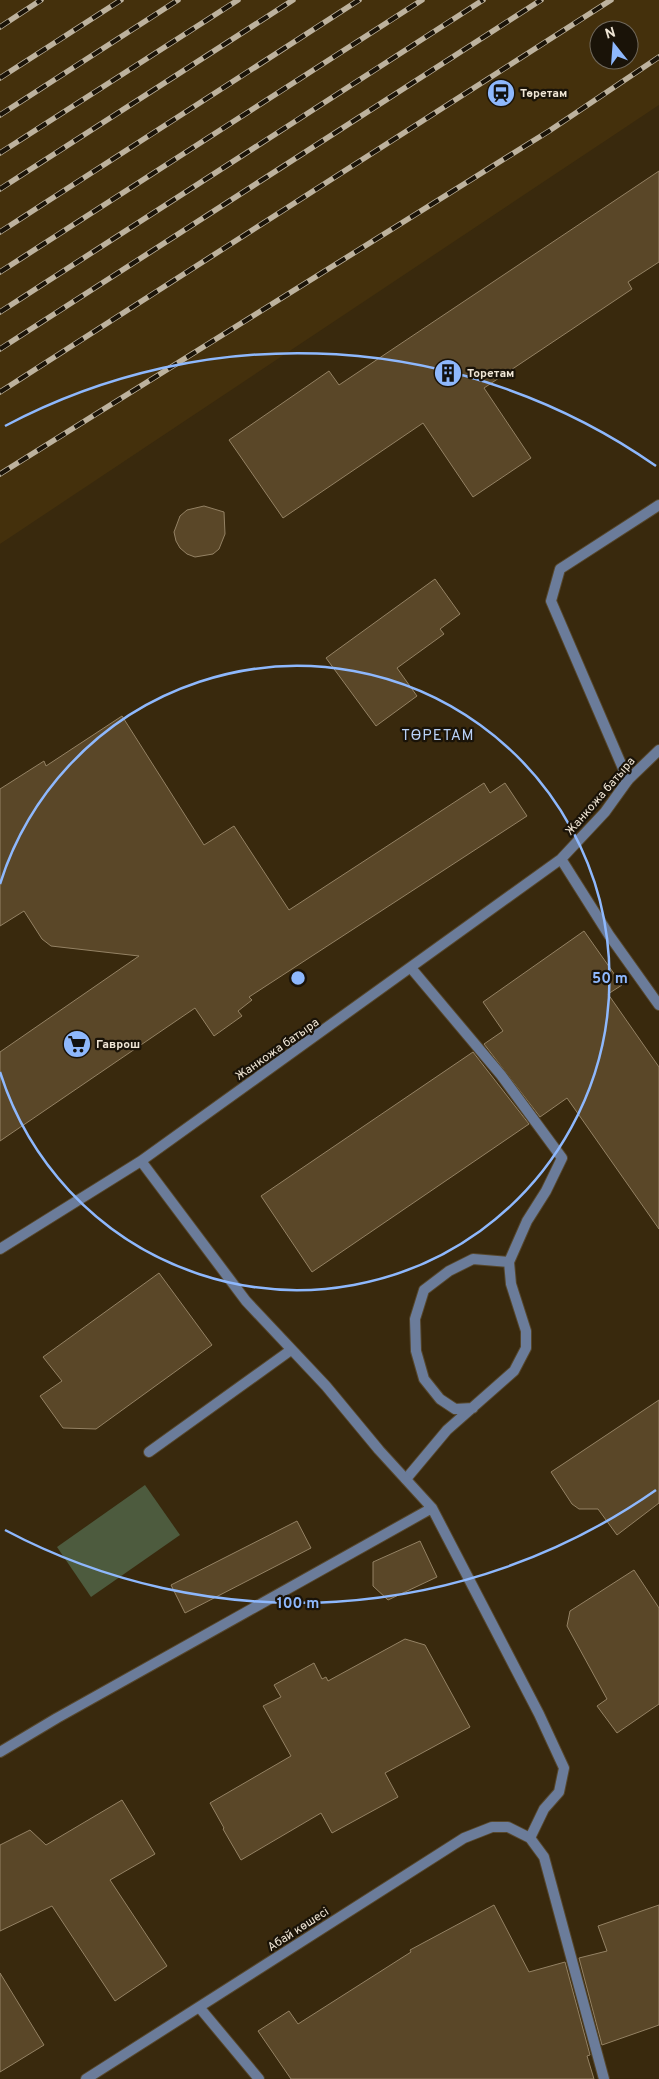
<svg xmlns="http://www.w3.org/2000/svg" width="659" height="2079" font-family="Overpass,sans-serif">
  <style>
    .built { fill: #44300c; fill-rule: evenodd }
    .green { fill: #4d5b3e }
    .building { fill: #5a4728; stroke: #948264 }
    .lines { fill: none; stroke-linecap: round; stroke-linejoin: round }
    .lane-casing { stroke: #56472d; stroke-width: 12 }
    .street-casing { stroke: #56472d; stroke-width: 12 }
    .lane { stroke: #6b7c9a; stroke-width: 10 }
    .street { stroke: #6b7c9a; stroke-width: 10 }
    .rail-casing { stroke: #bdb29e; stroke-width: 5.5 }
    .rail { stroke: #1a1308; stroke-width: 4; stroke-dasharray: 11; stroke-linecap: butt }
    .ring { fill: none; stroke: #8eb8fd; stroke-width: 2.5 }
    .labels { text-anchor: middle; stroke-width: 4.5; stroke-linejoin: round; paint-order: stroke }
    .poi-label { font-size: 12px; font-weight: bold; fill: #efe5d5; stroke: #1a1308; text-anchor: start }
    .street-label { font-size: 12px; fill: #efe5d5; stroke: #1a1308 }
    .quarter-label { font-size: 15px; letter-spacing: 1px; fill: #b9d1f7; stroke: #1a1308 }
    .centre { fill: #8eb8fd; stroke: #1a1308; stroke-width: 2.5 }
    .ring-label { font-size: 15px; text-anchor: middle; font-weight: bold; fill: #8eb8fd; stroke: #1a1308; stroke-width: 4.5; stroke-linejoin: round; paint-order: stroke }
  </style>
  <rect width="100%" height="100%" fill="#39290d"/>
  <path class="built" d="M 0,0 L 659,0 L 659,105 L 0,544 ZM 599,30 L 629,30 L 629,60 L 599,60 Z"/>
  <path class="green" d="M 145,1485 L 180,1535 L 91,1597 L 57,1547 Z"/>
  <path class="building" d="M 659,171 L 659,262 L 628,282 L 632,289 L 484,388 L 531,458 L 473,497 L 423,423 L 283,518 L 229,440 L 329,371 L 339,385 Z
    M 204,506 L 224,512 L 225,534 L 219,549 L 213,554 L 195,557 L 187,554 L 180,548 L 176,541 L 174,532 L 180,516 L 187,510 Z
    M 435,579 L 460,614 L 440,629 L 444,634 L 397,668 L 417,696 L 376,726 L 326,658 Z
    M 122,716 L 204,845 L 234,826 L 289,910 L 484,783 L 490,793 L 505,783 L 527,816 L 249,997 L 252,1000 L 238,1011 L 242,1016 L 214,1036 L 195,1008 L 0,1141 L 0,1052 L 139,956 L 51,946 L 42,939 L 24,911 L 0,926 L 0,789 L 44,761 L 46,766 Z
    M 584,931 L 622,985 L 608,994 L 659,1067 L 659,1229 L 567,1098 L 540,1117 L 484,1044 L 503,1031 L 483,1002 Z
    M 473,1052 L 529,1124 L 312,1272 L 261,1196 Z
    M 159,1273 L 212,1345 L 96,1429 L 63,1428 L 40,1396 L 62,1381 L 43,1357 Z
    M 659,1400 L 659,1503 L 617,1535 L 598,1509 L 579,1509 L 572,1504 L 551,1472 Z
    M 297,1521 L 311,1548 L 185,1613 L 171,1585 Z
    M 420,1541 L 437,1577 L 388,1600 L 373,1586 L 373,1562 Z
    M 634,1570 L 659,1608 L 659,1704 L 617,1733 L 597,1706 L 607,1699 L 567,1626 L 570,1611 Z
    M 405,1639 L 425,1645 L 470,1727 L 385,1773 L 398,1797 L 332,1833 L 321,1813 L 241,1860 L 223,1829 L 224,1828 L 210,1803 L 291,1756 L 263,1706 L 281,1697 L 274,1685 L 314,1663 L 322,1679 L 326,1677 L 328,1681 Z
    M 122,1800 L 155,1854 L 110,1880 L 167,1966 L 115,2001 L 52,1906 L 0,1931 L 0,1845 L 30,1830 L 46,1845 Z
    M 494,1905 L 529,1972 L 565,1962 L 590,2055 L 587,2056 L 594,2079 L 291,2079 L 258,2031 L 289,2011 L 298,2024 L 411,1952 L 410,1950 Z
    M 659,1905 L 659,2025 L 602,2045 L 579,1958 L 607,1951 L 598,1926 Z
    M 0,1973 L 44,2045 L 0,2072 Z"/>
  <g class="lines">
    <defs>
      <path id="lane" d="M 628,780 L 551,601 L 560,569 L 659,505
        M 473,1408 L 455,1409 L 440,1399 L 424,1379 L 416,1351 L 415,1319 L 424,1290 L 449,1271 L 473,1259 L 509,1262
        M 149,1452 L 291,1350
        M 406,1479 L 447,1430 L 514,1371 L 526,1348 L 526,1331 L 511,1284 L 509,1262 L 527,1221 L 546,1191 L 562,1158 L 501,1075 L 411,968"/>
      <path id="street" d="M 659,750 L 628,780 L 605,812 L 561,859 L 609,935 L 659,1005
        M 141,1161 L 246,1301 L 326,1386 L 379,1450 L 432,1508 L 539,1714 L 564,1768 L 559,1792 L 544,1809 L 530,1838
        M 0,1249 L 141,1161 L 561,859
        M 0,1752 L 57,1718 L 432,1508
        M 199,2007 L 259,2079
        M 86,2079 L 464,1838 L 492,1827 L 508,1827 L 530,1838 L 544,1857 L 604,2079"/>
    </defs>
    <use href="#lane" class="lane-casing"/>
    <use href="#street" class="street-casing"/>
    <use href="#lane" class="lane"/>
    <use href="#street" class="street"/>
    <defs>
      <path id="rail" d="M 0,27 L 41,0
        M 0,78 L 121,0
        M 0,115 L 178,0
        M 0,153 L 238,0
        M 0,189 L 293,0
        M 0,232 L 359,0
        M 0,272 L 422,0
        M 0,312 L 483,0
        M 0,349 L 541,0
        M 0,392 L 611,0
        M 0,474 L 549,131 L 659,57"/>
    </defs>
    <use href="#rail" class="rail-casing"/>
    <use href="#rail" class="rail"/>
  </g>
  <g class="ring">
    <path d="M0 884A312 312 0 1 1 0 1072"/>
    <path d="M656 1490A625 625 0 0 1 5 1530M5 426A625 625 0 0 1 656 466"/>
  </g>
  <defs>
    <symbol id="station-disc" viewBox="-11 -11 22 22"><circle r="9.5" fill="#8eb8fd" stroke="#1a1308"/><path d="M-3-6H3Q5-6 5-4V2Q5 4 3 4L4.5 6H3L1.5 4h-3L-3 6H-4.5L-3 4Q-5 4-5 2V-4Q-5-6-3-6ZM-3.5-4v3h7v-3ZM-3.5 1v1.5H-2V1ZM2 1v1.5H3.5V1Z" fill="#111"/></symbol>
    <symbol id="building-disc" viewBox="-11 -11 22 22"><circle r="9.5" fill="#8eb8fd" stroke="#1a1308"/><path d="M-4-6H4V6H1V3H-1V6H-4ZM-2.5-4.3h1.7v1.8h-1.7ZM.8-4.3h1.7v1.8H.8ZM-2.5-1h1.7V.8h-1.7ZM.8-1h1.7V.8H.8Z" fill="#111"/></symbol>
    <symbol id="supermarket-disc" viewBox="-11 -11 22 22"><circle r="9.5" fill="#8eb8fd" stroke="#1a1308"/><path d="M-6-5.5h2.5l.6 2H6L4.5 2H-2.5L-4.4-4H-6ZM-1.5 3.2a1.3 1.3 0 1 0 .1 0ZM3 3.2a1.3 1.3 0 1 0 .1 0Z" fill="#111"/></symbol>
  </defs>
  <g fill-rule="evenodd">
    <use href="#station-disc" x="485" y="77" width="32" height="32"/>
    <use href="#building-disc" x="432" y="357" width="32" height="32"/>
    <use href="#supermarket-disc" x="61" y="1028" width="32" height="32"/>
  </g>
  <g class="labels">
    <g class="poi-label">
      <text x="520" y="97">Төретам</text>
      <text x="467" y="377">Торетам</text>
      <text x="96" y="1048">Гаврош</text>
    </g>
    <g class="street-label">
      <text transform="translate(600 796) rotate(-49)" y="4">Жанкожа батыра</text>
      <text transform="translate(277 1049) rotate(-35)" y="4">Жанкожа батыра</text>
      <text transform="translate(298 1929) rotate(-33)" y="4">Абай көшесі</text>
    </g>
    <g class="quarter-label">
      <text x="438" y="740">ТӨРЕТАМ</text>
    </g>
  </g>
  <circle cx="298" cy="978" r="8" class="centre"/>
  <g class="ring-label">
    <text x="610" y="983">50 m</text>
    <text x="298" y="1608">100 m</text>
  </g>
  <g transform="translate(614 45) rotate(343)"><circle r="24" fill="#1a1308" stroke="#6f675a"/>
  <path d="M0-4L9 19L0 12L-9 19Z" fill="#8eb8fd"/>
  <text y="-8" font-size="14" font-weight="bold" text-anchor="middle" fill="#efe5d5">N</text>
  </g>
</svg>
